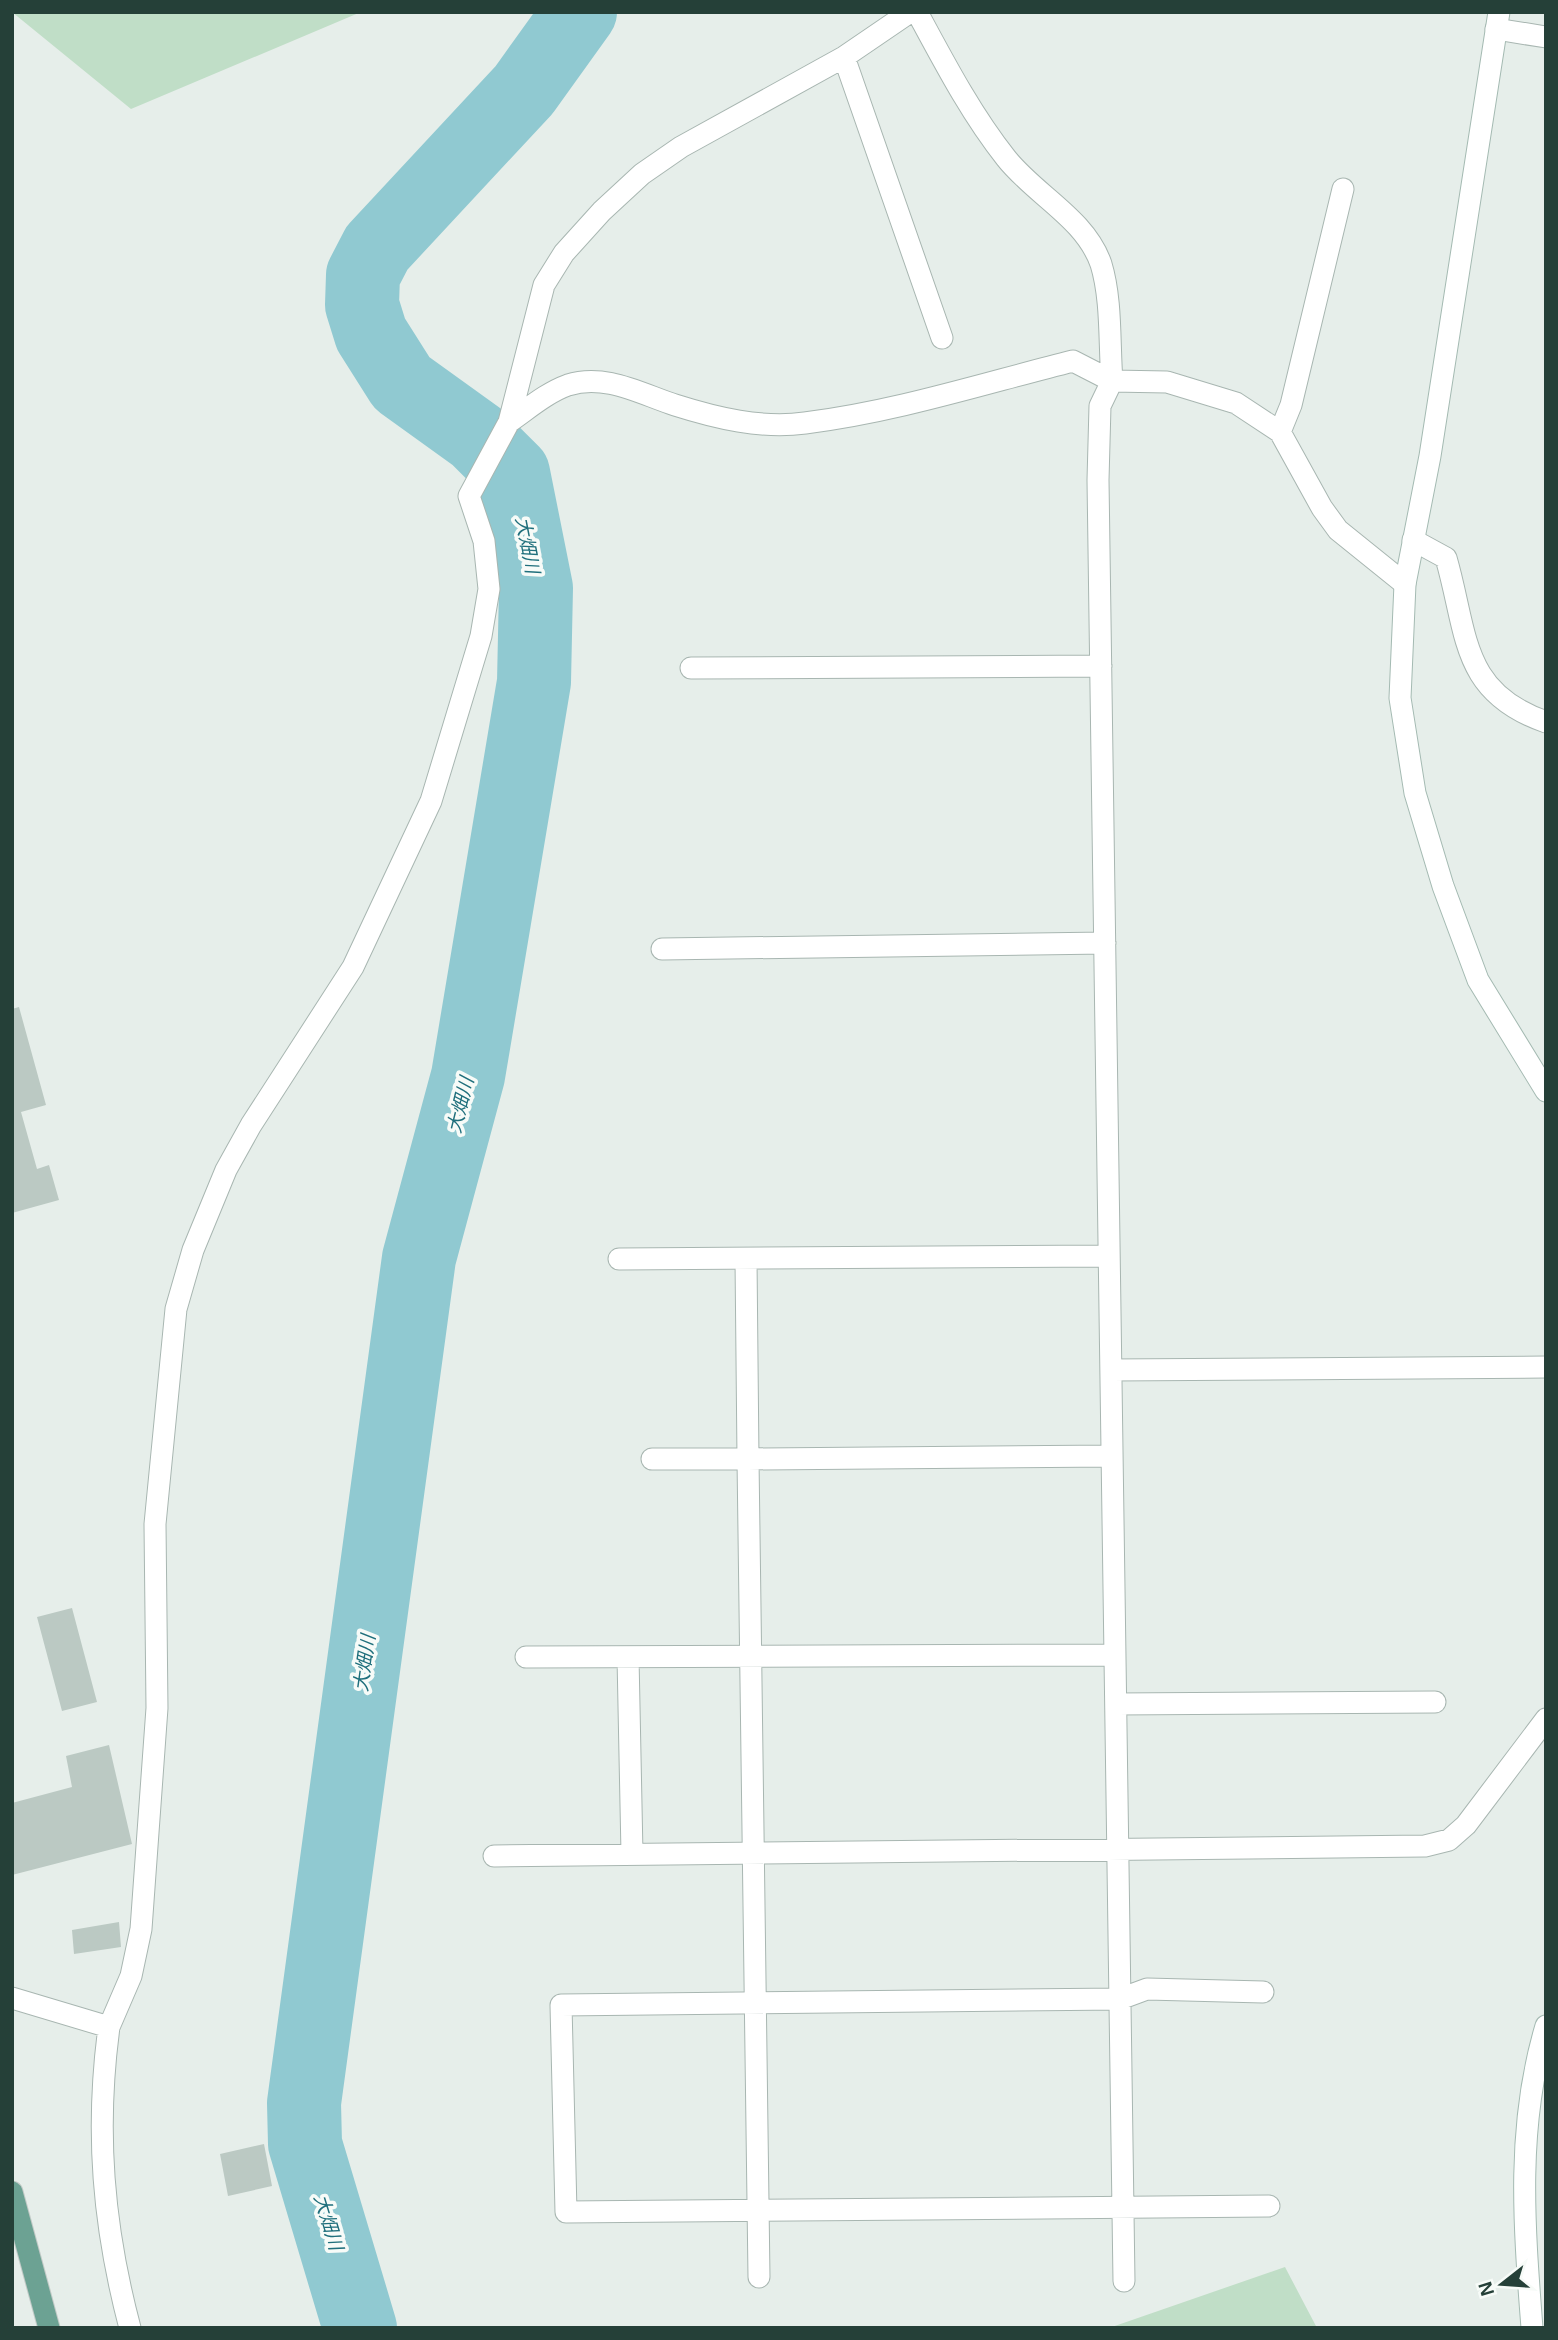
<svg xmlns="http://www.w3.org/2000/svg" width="1558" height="2340" font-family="Helvetica,'Noto Sans JP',sans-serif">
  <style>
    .green { fill: #c0dec7 }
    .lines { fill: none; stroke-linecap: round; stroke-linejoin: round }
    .river { stroke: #90c9d1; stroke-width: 74 }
    .building { fill: #bbc9c3 }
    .street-casing { stroke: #a8b6b1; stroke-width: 23 }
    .secondary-casing { stroke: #a4bab2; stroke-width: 23 }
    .primary-casing { stroke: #c2cac7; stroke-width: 23 }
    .street { stroke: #fff; stroke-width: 21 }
    .secondary { stroke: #fff; stroke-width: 21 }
    .primary { stroke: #6ca293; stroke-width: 21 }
    .labels { text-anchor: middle; stroke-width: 7; stroke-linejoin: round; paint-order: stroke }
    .water-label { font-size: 19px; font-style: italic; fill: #1f6f7c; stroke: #f7fbf8 }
  </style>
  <rect width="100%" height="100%" fill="#e6eeea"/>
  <path class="green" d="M 12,12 L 361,12 L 131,109 Z
    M 1285,2267 L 1317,2328 L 1109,2328 Z"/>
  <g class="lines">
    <path class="river" d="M 360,2328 L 305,2144 L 304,2103 L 419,1258 L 468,1076 L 534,682 L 536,588 L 513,473 L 477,437 L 402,383 L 371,334 L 362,305 L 363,275 L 377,248 L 524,90 L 580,12"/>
  </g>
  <path class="building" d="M 19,1007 L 46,1105 L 21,1112 L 37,1169 L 49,1165 L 59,1200 L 12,1213 L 12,1009 Z
    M 72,1608 L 97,1702 L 62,1711 L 37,1617 Z
    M 109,1745 L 132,1844 L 12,1875 L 12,1803 L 72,1787 L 66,1756 Z
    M 119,1922 L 121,1947 L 74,1954 L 72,1930 Z
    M 264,2144 L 272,2186 L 228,2196 L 220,2154 Z"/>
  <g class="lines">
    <defs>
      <path id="street" d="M 910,12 L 844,57 L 681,147 L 642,174 L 602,211 L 564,253 L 544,285 L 509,422 C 528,409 546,393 568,385 C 605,373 641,394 675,405 C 716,418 761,429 805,423 C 895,412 985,383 1073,361 L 1112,381
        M 917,12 C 944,62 971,114 1006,158 C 1035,195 1085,218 1101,264 C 1112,300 1109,344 1112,381
        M 1496,29 L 1546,37
        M 844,57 L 942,338
        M 1280,432 L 1291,405 L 1343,189
        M 1413,540 L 1446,558 C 1468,634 1460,692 1546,722
        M 691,668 L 1101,666
        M 662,949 L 1105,943
        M 619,1259 L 1109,1256
        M 1111,1370 L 1546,1367
        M 652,1459 L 748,1459 L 746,1259
        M 526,1657 L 1115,1655
        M 628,1657 L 632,1854
        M 1116,1704 L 1435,1702
        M 494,1856 L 1425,1846 L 1449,1840 L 1466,1825 L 1546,1719
        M 1263,1992 L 1147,1989 L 1120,1999 L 561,2005 L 566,2212 L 1269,2206
        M 12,1998 L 109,2027 C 95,2131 103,2226 130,2328
        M 109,2027 L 131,1976 L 141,1929 L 157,1708 L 155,1524 L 176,1309 L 193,1250 L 226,1170 L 251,1125 L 353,967 L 431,801 L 481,636 L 489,589 L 484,541 L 469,496 L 509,422
        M 759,2277 L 748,1459 L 1112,1456
        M 1124,2281 L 1098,480 L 1100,406 L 1112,381 L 1167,382 L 1236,403 L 1280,432 L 1322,508 L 1338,530 L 1405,584"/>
      <path id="secondary" d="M 1499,12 L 1430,456 L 1405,584 L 1400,698 L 1415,793 L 1443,886 L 1478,980 L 1546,1091
        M 1532,2328 C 1524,2225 1516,2126 1546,2026"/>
      <path id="primary" d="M 12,2192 L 49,2328"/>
    </defs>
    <use href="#street" class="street-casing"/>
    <use href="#secondary" class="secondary-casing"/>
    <use href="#primary" class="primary-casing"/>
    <use href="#street" class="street"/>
    <use href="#secondary" class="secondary"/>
    <use href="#primary" class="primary"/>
  </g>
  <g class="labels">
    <g class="water-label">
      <text transform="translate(528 545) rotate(79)" y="7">大畑川</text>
      <text transform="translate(460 1105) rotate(-76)" y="7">大畑川</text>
      <text transform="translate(364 1663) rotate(-82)" y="7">大畑川</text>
      <text transform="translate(329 2222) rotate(73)" y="7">大畑川</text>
    </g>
  </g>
  <rect width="1558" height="2340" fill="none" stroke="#254038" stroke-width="28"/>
  <g transform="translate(1502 2284) rotate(253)" stroke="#f7fbf8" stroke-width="5" paint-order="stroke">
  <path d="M0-5L12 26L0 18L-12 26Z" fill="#254038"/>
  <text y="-10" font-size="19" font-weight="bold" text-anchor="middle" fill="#254038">N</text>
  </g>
</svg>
